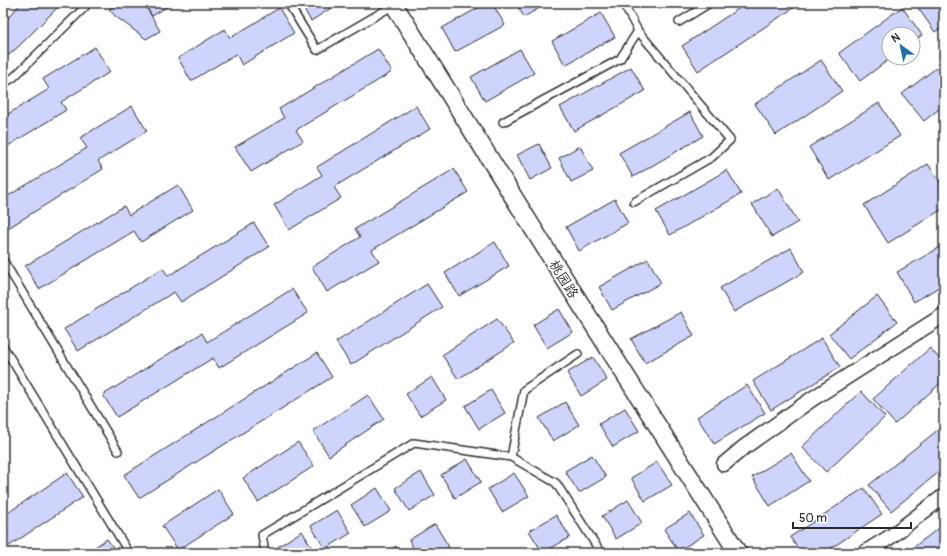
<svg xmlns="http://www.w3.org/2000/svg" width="947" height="556" font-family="Pangolin,'LXGW WenKai TC',sans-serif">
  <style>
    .building { fill: #cfd4fc; stroke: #2b2b2b }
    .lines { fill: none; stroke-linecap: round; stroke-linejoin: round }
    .service-casing { stroke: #2b2b2b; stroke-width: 10 }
    .minor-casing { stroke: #2b2b2b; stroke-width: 17 }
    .tertiary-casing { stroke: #2b2b2b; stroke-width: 20 }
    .service { stroke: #fff; stroke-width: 7 }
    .minor { stroke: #fff; stroke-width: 14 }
    .tertiary { stroke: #fff; stroke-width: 17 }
    .labels { text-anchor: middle; stroke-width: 3.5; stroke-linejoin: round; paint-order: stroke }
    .street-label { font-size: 14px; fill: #2b2b2b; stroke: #fff }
  </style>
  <rect width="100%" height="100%" fill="#fff"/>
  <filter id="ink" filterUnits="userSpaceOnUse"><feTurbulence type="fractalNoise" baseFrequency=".025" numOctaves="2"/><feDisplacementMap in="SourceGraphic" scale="8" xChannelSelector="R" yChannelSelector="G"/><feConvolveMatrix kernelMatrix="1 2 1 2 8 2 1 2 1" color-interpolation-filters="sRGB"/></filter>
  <g filter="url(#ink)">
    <path class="building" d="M 21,3 L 55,3 L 59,6 L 18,47 L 3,60 L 3,24 Z
      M 119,3 L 144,3 L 160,31 L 146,39 L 115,16 L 109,9 Z
      M 144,3 L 173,3 L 152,16 Z
      M 300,3 L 339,3 L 311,21 Z
      M 487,3 L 492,3 L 505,25 L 455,52 L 442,28 Z
      M 516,3 L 548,3 L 524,17 Z
      M 747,3 L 801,3 L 698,71 L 682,46 Z
      M 918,3 L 944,3 L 944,26 L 935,32 L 916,5 Z
      M 902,7 L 922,35 L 913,42 L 913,34 L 889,34 L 889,58 L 891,58 L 860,81 L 839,53 Z
      M 279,8 L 294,33 L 242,65 L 236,54 L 191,81 L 178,58 L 225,29 L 230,38 Z
      M 601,13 L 615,37 L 565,65 L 552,41 Z
      M 95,47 L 110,72 L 61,102 L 66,110 L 3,149 L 3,117 L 49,89 L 43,79 Z
      M 378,49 L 392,72 L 296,130 L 303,141 L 251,172 L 235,147 L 284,118 L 279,109 Z
      M 520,49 L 534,73 L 485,101 L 471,77 Z
      M 821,60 L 842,91 L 776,135 L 755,104 Z
      M 944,62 L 944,105 L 924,121 L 902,94 Z
      M 631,67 L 645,91 L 574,131 L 560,107 Z
      M 879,103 L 900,136 L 829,180 L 809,147 Z
      M 132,106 L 147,131 L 98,161 L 103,169 L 5,230 L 3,226 L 3,199 L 87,148 L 80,138 Z
      M 416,106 L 430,129 L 334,187 L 341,198 L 289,230 L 274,205 L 322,175 L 317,167 Z
      M 690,112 L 703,136 L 633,177 L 619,153 Z
      M 539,144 L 552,168 L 530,180 L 517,155 Z
      M 580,146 L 593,171 L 571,182 L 559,158 Z
      M 928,164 L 944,188 L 944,208 L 888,243 L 864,205 Z
      M 454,169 L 468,192 L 372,250 L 379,261 L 327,292 L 312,267 L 360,237 L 355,229 Z
      M 727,170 L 741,194 L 670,235 L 656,211 Z
      M 178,185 L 193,210 L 141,242 L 134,231 L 39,289 L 25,266 L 124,206 L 129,215 Z
      M 778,188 L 798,222 L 772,237 L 752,204 Z
      M 615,199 L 628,223 L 579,251 L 566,227 Z
      M 254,223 L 269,247 L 181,302 L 174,292 L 78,351 L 64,329 L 163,268 L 168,276 Z
      M 495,242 L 509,266 L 459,296 L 445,273 Z
      M 944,245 L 944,284 L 914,302 L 897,272 Z
      M 791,248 L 804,272 L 734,312 L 720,288 Z
      M 648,259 L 661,283 L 612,310 L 599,287 Z
      M 427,284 L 442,307 L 351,365 L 336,342 Z
      M 292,289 L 308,313 L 219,368 L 213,358 L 117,417 L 103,395 L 202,333 L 207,342 Z
      M 877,296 L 897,322 L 849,359 L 829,334 Z
      M 559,309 L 573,332 L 547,348 L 533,325 Z
      M 681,312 L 694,336 L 645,363 L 631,339 Z
      M 497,319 L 514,343 L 458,379 L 442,355 Z
      M 822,338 L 840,367 L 771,410 L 753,381 Z
      M 930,348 L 944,364 L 944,380 L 895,424 L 873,399 Z
      M 317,353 L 332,377 L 139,498 L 124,475 Z
      M 593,357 L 607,380 L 581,396 L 567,373 Z
      M 432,377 L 446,400 L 420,416 L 406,394 Z
      M 747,385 L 765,413 L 714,444 L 697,417 Z
      M 491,390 L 505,413 L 479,429 L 465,406 Z
      M 861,391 L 885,417 L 826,472 L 802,447 Z
      M 368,395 L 384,419 L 329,456 L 313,431 Z
      M 565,402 L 579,425 L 553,441 L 539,418 Z
      M 625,408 L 639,431 L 613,447 L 599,424 Z
      M 944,425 L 944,468 L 891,511 L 869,485 Z
      M 298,442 L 314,466 L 258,502 L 243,478 Z
      M 791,453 L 809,481 L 770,506 L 752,477 Z
      M 592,455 L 606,477 L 579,493 L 565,471 Z
      M 467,459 L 481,482 L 455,498 L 441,475 Z
      M 657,462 L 672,485 L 645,501 L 631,478 Z
      M 421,472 L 435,495 L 409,511 L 395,488 Z
      M 67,473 L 83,497 L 3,550 L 3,516 Z
      M 514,473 L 529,496 L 502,512 L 488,489 Z
      M 377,488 L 391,511 L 365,527 L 351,505 Z
      M 864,488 L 882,514 L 824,553 L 801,553 L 790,537 Z
      M 218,489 L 234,514 L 178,550 L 162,526 Z
      M 628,500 L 642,523 L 616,539 L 602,516 Z
      M 337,510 L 351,533 L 325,549 L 311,526 Z
      M 690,513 L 704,535 L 678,551 L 664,529 Z
      M 556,515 L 570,537 L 543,553 L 529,531 Z
      M 435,524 L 449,547 L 439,553 L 416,553 L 409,540 Z
      M 944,524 L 944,553 L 906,553 Z
      M 302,531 L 315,553 L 279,553 L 276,548 Z
      M 107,539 L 117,553 L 86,553 Z
      M 396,546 L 400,553 L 385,553 Z"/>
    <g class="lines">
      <defs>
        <path id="service" d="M 288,3 L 317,50 L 394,5
          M 679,22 L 710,3
          M 3,84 L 14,77 L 85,7
          M 503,122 L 620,59 L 638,31 L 623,3
          M 634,202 L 712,157 L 730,140 L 638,31
          M 3,260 L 118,451
          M 3,346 L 129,553
          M 511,457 L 524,390 L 578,354
          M 265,553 L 262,535 L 414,443 L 511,457 L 556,483 L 601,553"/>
        <path id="minor" d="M 724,464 L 743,448 L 812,399 L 944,315
          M 864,553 L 890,537 L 944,496"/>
        <path id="tertiary" d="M 393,3 L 552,259 L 738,553"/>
      </defs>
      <use href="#service" class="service-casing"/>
      <use href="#minor" class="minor-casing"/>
      <use href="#tertiary" class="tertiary-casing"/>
      <use href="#service" class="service"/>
      <use href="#minor" class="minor"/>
      <use href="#tertiary" class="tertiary"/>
    </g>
  </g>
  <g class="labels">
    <g class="street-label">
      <text transform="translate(564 279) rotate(58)" y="5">桃园路</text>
    </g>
  </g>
  <rect width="947" height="556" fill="none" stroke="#fff" stroke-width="16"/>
  <rect x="8" y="8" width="931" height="540" fill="none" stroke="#2b2b2b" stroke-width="1.5" filter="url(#ink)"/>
  <g transform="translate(901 46) rotate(327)"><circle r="19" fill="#ffffff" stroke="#aaaaaa"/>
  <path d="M0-3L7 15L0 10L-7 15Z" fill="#1f6fb2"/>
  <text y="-6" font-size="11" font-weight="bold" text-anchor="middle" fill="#2b2b2b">N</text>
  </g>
  <path d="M793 522v6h118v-6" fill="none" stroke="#2b2b2b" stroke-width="2"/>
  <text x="799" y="522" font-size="12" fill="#2b2b2b" stroke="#ffffff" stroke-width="3" paint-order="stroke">50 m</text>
</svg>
